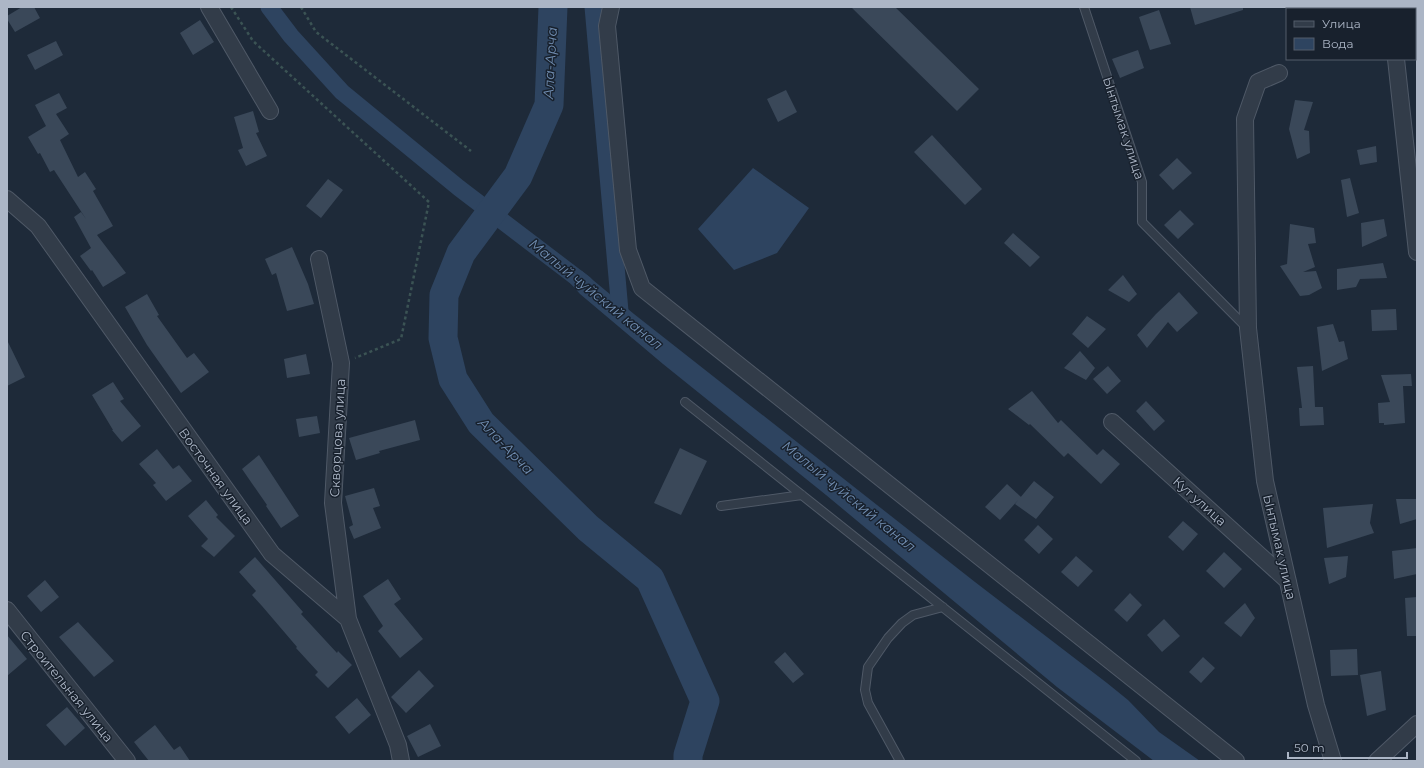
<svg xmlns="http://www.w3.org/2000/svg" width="1424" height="768" font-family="Montserrat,sans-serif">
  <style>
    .water { fill: #2e4460 }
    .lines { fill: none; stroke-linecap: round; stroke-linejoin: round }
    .canal { stroke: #2e4460; stroke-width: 17 }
    .river { stroke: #2e4460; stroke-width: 29 }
    .building { fill: #3a4859 }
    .service-casing { stroke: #4f5967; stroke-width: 10 }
    .minor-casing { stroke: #4f5967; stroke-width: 18 }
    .path { stroke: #3b5354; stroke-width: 2.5; stroke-dasharray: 3 3; stroke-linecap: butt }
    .service { stroke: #323c49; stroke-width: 8 }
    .minor { stroke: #323c49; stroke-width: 16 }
    .labels { text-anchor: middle; stroke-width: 3; stroke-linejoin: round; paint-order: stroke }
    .street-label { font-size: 13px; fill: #acb6c6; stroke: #18212d }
    .water-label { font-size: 14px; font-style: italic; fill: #718eb2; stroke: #18212d }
  </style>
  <rect width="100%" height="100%" fill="#1e2a39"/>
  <path class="water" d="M 753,168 L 809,208 L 777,253 L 734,270 L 698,229 Z
    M 569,266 L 582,271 L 634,314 L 975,582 L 1107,683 L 1128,700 L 1159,732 L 1200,761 L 1154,761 L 1057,687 L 826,495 L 663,364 L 580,294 L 563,275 Z"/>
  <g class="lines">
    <path class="canal" d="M 269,7 L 291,36 L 342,92 L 459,188 L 585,284
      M 593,7 L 620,311"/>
    <path class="river" d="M 553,7 L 549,105 L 518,176 L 461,253 L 444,295 L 443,338 L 453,379 L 481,423 L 588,528 L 650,579 L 705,701 L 688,755 L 688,761"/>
  </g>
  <path class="building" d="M 22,7 L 34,7 L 40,18 L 15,32 L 7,19 L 7,16 Z
    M 851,7 L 895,7 L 979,89 L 957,111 Z
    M 1190,7 L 1243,7 L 1243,10 L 1195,25 Z
    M 1159,10 L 1171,44 L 1150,50 L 1139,17 Z
    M 200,20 L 214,42 L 193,55 L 180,33 Z
    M 56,41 L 63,55 L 35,70 L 27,55 Z
    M 1138,50 L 1144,68 L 1120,78 L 1112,59 Z
    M 786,90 L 797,112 L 778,122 L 767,99 Z
    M 59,93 L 67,108 L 56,114 L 69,134 L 60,140 L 78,177 L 85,172 L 96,189 L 93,191 L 113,226 L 97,235 L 126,273 L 103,287 L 92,270 L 91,271 L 80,256 L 91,248 L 74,217 L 81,212 L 86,219 L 54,170 L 50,172 L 40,153 L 38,154 L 28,137 L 46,126 L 35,105 Z
    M 1295,100 L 1313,102 L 1304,130 L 1309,131 L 1310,153 L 1297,159 L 1289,129 Z
    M 253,111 L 259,132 L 256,133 L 267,156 L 246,166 L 238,150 L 243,148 L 234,117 Z
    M 932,135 L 982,189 L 965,205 L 914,152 Z
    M 1376,146 L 1377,162 L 1360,165 L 1357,150 Z
    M 1177,158 L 1192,173 L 1173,190 L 1159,175 Z
    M 1350,178 L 1359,213 L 1347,217 L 1341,180 Z
    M 328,179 L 343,190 L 321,218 L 306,206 Z
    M 1180,210 L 1194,224 L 1178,239 L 1164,225 Z
    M 1384,219 L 1387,236 L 1362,247 L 1361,223 Z
    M 1290,224 L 1314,228 L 1316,243 L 1308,244 L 1315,267 L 1303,272 L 1316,271 L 1322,288 L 1309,295 L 1300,296 L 1280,266 L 1287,264 Z
    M 1013,233 L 1040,257 L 1030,267 L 1004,243 Z
    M 292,247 L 308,284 L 314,304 L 287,311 L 276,273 L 272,275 L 265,259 Z
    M 1383,263 L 1387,278 L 1360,279 L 1356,287 L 1337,290 L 1337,269 Z
    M 1123,275 L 1137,294 L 1129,302 L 1108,290 Z
    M 1179,292 L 1198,313 L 1177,332 L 1168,322 L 1147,348 L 1137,335 L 1156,314 Z
    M 147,294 L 159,315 L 157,316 L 187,358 L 194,353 L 209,372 L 181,393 L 147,345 L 125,307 Z
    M 1396,309 L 1397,330 L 1372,331 L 1371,310 Z
    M 1087,316 L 1106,329 L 1088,348 L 1072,334 Z
    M 1333,324 L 1339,342 L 1344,341 L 1348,359 L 1322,371 L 1317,327 Z
    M 7,340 L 25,377 L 7,386 Z
    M 1080,351 L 1095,368 L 1086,380 L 1064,368 Z
    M 306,354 L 310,374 L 287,378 L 284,359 Z
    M 1108,366 L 1121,381 L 1107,394 L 1093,379 Z
    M 1313,366 L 1315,407 L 1323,407 L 1324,425 L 1300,426 L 1299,408 L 1302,408 L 1297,367 Z
    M 1411,374 L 1412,386 L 1403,386 L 1405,423 L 1384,425 L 1384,423 L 1379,423 L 1378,403 L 1390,402 L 1381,375 Z
    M 113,382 L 124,399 L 120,401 L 141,426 L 122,442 L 112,430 L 113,430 L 92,395 Z
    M 1032,391 L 1058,423 L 1061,420 L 1097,455 L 1103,449 L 1120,464 L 1101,484 L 1068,453 L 1064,457 L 1030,424 L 1029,425 L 1008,409 Z
    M 1146,401 L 1165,421 L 1154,431 L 1136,411 Z
    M 317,416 L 320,433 L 299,437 L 296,419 Z
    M 415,420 L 420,440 L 379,451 L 380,453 L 356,460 L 349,438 Z
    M 680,448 L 707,461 L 681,515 L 654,503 Z
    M 157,449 L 173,469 L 179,465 L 192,481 L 166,501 L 153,485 L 156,483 L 139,464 Z
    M 259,455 L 299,516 L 281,528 L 266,506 L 267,505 L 242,469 Z
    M 1034,481 L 1054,497 L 1036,519 L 1015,504 Z
    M 1007,484 L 1021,497 L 1000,520 L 985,507 Z
    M 374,488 L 380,506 L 373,508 L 381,528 L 354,539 L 349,527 L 353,525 L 345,496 Z
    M 1396,499 L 1417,499 L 1417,519 L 1400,524 Z
    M 206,500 L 218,515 L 216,517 L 235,536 L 214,557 L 201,546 L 208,539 L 188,516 Z
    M 1373,504 L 1370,523 L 1374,533 L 1327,548 L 1323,508 Z
    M 1183,521 L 1198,534 L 1183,551 L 1168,537 Z
    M 1038,525 L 1053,539 L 1039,554 L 1024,540 Z
    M 1417,548 L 1417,574 L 1394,579 L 1392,551 Z
    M 1224,552 L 1242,569 L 1224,588 L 1206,571 Z
    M 1076,556 L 1093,571 L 1078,587 L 1061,572 Z
    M 1348,556 L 1346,577 L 1329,584 L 1324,558 Z
    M 255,557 L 303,612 L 301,614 L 337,653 L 338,651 L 352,665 L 328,688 L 315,675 L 318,672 L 296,648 L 297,647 L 262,606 L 252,595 L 256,591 L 239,572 Z
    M 388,579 L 401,599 L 394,604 L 423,639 L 400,658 L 378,631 L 383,626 L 363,596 Z
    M 45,580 L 59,597 L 41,612 L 27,596 Z
    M 1130,593 L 1142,605 L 1127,622 L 1114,610 Z
    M 1417,597 L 1417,636 L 1407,636 L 1405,598 Z
    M 1245,603 L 1255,618 L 1241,637 L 1224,623 Z
    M 1164,619 L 1180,636 L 1162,652 L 1147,635 Z
    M 78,622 L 114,661 L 94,677 L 59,637 Z
    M 7,635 L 27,659 L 7,676 Z
    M 1357,649 L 1358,675 L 1331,676 L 1330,650 Z
    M 785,652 L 804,674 L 793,683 L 774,662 Z
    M 1203,657 L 1215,668 L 1201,683 L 1189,672 Z
    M 419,670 L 434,686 L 406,713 L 391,697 Z
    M 1381,671 L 1386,710 L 1367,716 L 1360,675 Z
    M 357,698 L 371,715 L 349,734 L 335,717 Z
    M 67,707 L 85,728 L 65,746 L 46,725 Z
    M 430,724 L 441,746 L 418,757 L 407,736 Z
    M 155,725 L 174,750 L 180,746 L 190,761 L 149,761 L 134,742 Z"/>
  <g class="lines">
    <defs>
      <path id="service" d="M 1084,7 L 1142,182 L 1142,222 L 1247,328
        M 685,402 L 1136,761
        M 721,506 L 802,495
        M 900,761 L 868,703 L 865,690 L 868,667 L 888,638 L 902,623 L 913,615 L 943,607"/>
      <path id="minor" d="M 209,7 L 270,111
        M 611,7 L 607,26 L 628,250 L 642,288 L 1236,761
        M 1390,7 L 1390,9
        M 1396,59 L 1417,252
        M 1279,73 L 1258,82 L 1245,119 L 1248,328 L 1265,481 L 1316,705 L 1333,761
        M 7,199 L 38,226 L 272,554 L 348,619 L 398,745 L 401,761
        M 319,259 L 341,363 L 333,503 L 348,619
        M 1112,422 L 1288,581
        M 7,610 L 127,761
        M 1377,761 L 1417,724"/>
    </defs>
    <use href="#service" class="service-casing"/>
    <use href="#minor" class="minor-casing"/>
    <path class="path" d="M 231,7 L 253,41 L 429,202 L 401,339 L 355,358
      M 301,7 L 316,32 L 471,151"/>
    <use href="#service" class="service"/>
    <use href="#minor" class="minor"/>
  </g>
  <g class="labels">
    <g class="street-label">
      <text transform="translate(1124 128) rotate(72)" y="5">Ынтымак улица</text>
      <text transform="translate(337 438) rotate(-87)" y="5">Скворцова улица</text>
      <text transform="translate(216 476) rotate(54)" y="5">Восточная улица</text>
      <text transform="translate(1200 501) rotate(42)" y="5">Кут улица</text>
      <text transform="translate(1280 547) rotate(77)" y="5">Ынтымак улица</text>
      <text transform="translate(67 686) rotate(51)" y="5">Строительная улица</text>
    </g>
    <g class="water-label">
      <text transform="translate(550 63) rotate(-87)" y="5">Ала-Арча</text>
      <text transform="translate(596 294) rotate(39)" y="5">Малый чуйский канал</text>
      <text transform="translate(506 446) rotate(46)" y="5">Ала-Арча</text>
      <text transform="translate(849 496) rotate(39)" y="5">Малый чуйский канал</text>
    </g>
  </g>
  <rect width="1424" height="768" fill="none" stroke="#acb6c6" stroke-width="16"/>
  <rect x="1286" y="8" width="130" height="52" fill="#18212d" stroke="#535d6a"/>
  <rect x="1294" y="21" width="20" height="6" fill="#323c49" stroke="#535d6a"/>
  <text x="1322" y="28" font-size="12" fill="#acb6c6">Улица</text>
  <rect x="1294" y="38" width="20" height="12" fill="#2e4460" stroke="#535d6a"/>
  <text x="1322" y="48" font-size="12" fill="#acb6c6">Вода</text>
  <path d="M1288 752v6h119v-6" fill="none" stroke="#acb6c6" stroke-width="2"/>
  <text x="1294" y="752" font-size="12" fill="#acb6c6" stroke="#18212d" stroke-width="3" paint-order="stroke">50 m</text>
</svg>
